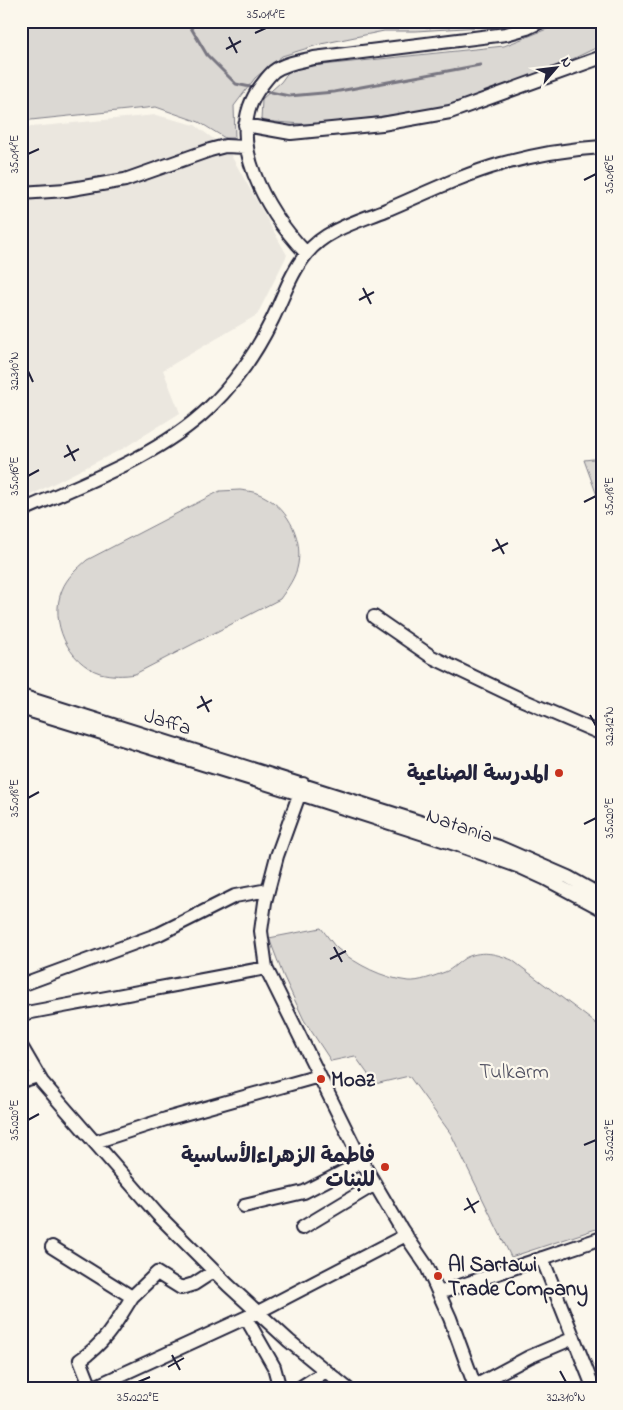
<svg xmlns="http://www.w3.org/2000/svg" width="623" height="1410" font-family="'Indie Flower','Playpen Sans Arabic',sans-serif">
  <style>
    .built { fill: #ebe7df }
    .green { fill: #dbd8d3; stroke: #7e7d87 }
    .lines { fill: none; stroke-linecap: round; stroke-linejoin: round }
    .stream { stroke: #787681; stroke-width: 3 }
    .minor-casing { stroke: #22223b; stroke-width: 16 }
    .minor { stroke: #fbf7ec; stroke-width: 12 }
    .ticks { fill: none; stroke: #22223b; stroke-width: 2 }
    .poi-dot { fill: #c8321e; stroke: #fbf7ec; stroke-width: 2 }
    .labels { text-anchor: middle; stroke-width: 4.5; stroke-linejoin: round; paint-order: stroke }
    .street-label { font-size: 21px; fill: #22223b; stroke: #fbf7ec }
    .poi-label { font-size: 21px; font-weight: bold; fill: #22223b; stroke: #fbf7ec; text-anchor: end }
    .park-label { font-size: 21px; fill: #505061; stroke: #fbf7ec }
    .neatline { fill: none; stroke: #22223b; stroke-width: 2 }
    .ticks-label { font-size: 12px; text-anchor: middle; fill: #22223b }
  </style>
  <rect width="100%" height="100%" fill="#fbf7ec"/>
  <filter id="ink" filterUnits="userSpaceOnUse"><feTurbulence type="fractalNoise" baseFrequency=".02" numOctaves="2"/><feDisplacementMap in="SourceGraphic" scale="10" xChannelSelector="R" yChannelSelector="G"/><feConvolveMatrix kernelMatrix="1 2 1 2 8 2 1 2 1" color-interpolation-filters="sRGB"/></filter>
  <g filter="url(#ink)">
    <path class="built" d="M 156,115 L 195,125 L 228,150 L 287,255 L 257,315 L 163,370 L 180,413 L 124,448 L 21,500 L 21,128 Z"/>
    <path class="green" d="M 21,21 L 511,21 L 497,26 L 416,31 L 384,31 L 321,44 L 282,56 L 255,78 L 234,106 L 235,138 L 225,138 L 199,122 L 156,107 L 21,121 Z
      M 560,21 L 602,21 L 602,45 L 480,103 L 317,125 L 261,121 L 262,99 L 281,82 L 297,60 L 313,66 L 504,46 L 552,27 Z
      M 602,458 L 602,509 L 584,460 Z
      M 240,490 C 246,491 253,491 259,494 C 286,505 303,536 298,564 C 296,577 287,589 280,599 L 135,674 C 123,676 112,676 100,673 C 68,663 49,621 62,590 C 67,577 77,569 87,560 L 220,491 Z
      M 321,928 C 327,935 332,944 338,949 C 357,965 383,978 408,981 C 419,982 434,976 445,972 C 453,969 459,961 467,957 C 483,950 497,954 512,960 L 602,1028 L 602,1227 L 511,1257 L 451,1134 L 409,1076 L 375,1084 L 355,1056 L 331,1061 L 304,1020 L 283,975 L 269,938 Z"/>
    <g class="lines">
      <path class="stream" d="M 187,21 L 207,55 L 236,84 L 255,88
        M 261,90 L 289,96 L 334,92 L 480,65"/>
      <defs>
        <path id="minor" d="M 245,125 L 291,133 L 382,124 L 450,112 L 602,57
          M 21,193 L 66,190 L 125,180 L 210,150 L 225,146 L 246,147
          M 306,253 C 268,213 221,138 261,86 C 265,81 269,75 274,71 C 285,63 301,61 314,58 L 506,34 L 527,28 L 542,21
          M 21,511 C 84,483 159,456 209,408 C 236,382 256,353 272,320 C 283,298 291,272 307,253 C 325,230 359,221 386,210 C 424,194 462,175 501,164 C 534,155 568,149 602,147
          M 374,617 L 432,657 L 518,698 L 602,734
          M 21,696 L 499,847 L 568,877 L 602,896
          M 21,708 L 300,794 L 458,845 L 520,867 L 544,878 L 602,909
          M 303,784 L 277,856 L 265,902 L 261,931 L 266,968 L 362,1162 L 402,1230 L 426,1265 L 450,1318 L 476,1389
          M 21,985 L 159,934 L 235,896 L 268,890
          M 21,1014 L 266,968
          M 21,1046 L 42,1082 L 158,1215 L 228,1285 L 289,1341 L 348,1389
          M 21,1081 L 38,1076
          M 95,1142 L 166,1119 L 319,1076
          M 244,1206 L 304,1192 L 362,1162
          M 302,1228 L 375,1184
          M 52,1247 L 132,1297 L 157,1273 L 181,1288 L 194,1284 L 214,1271
          M 542,1258 L 594,1389
          M 439,1293 L 602,1238
          M 246,1318 L 274,1367 L 280,1389
          M 475,1386 L 529,1357 L 574,1338
          M 91,1388 L 80,1360 C 106,1342 116,1323 132,1297
          M 90,1389 L 258,1312 L 406,1235
          M 298,1389 L 326,1371"/>
      </defs>
      <use href="#minor" class="minor-casing"/>
      <use href="#minor" class="minor"/>
    </g>
  </g>
  <path class="ticks" d="M 255,33 L 266,28M 229,37 L 237,53M 226,49 L 241,41M 28,154 L 39,149M 584,180 L 596,174M 363,288 L 371,304M 359,300 L 374,292M 28,371 L 33,382M 67,445 L 75,461M 64,457 L 79,449M 28,476 L 39,470M 584,502 L 596,496M 496,539 L 504,554M 492,551 L 508,543M 201,696 L 209,712M 197,708 L 212,700M 590,715 L 596,726M 28,798 L 39,792M 584,824 L 596,818M 334,947 L 342,962M 330,959 L 346,951M 28,1120 L 39,1114M 584,1145 L 596,1140M 467,1198 L 475,1213M 464,1210 L 479,1201M 172,1355 L 180,1370M 168,1367 L 184,1358M 560,1371 L 566,1382M 138,1382 L 150,1377"/>
  <g class="poi-dot">
    <circle cx="559" cy="773" r="5"/>
    <circle cx="321" cy="1079" r="5"/>
    <circle cx="385" cy="1167" r="5"/>
    <circle cx="438" cy="1276" r="5"/>
  </g>
  <g class="labels">
    <g class="street-label">
      <text transform="translate(168 721) rotate(17)" y="7">Jaffa</text>
      <text transform="translate(460 825) rotate(19)" y="7">Natania</text>
    </g>
    <g class="poi-label">
      <text x="549" y="780">المدرسة الصناعية</text>
      <text x="331" y="1086" text-anchor="start">Moaz</text>
      <text x="375" y="1162">فاطمة الزهراءالأساسية<tspan x="375" dy="24">للبنات</tspan></text>
      <text x="448" y="1271" text-anchor="start">Al Sartawi<tspan x="448" dy="24">Trade Company</tspan></text>
    </g>
    <g class="park-label">
      <text x="514" y="1078">Tulkarm</text>
    </g>
  </g>
  <rect width="623" height="1410" fill="none" stroke="#fbf7ec" stroke-width="55"/>
  <g transform="translate(556 68) rotate(62)" stroke="#fbf7ec" stroke-width="4" paint-order="stroke">
  <path d="M0-4L9 19L0 12L-9 19Z" fill="#22223b"/>
  <text y="-8" font-size="14" font-weight="bold" text-anchor="middle" fill="#22223b">N</text>
  </g>
  <rect x="28" y="28" width="568" height="1354" class="neatline"/>
  <g class="ticks-label">
    <text x="266" y="18">35.014°E</text>
    <text transform="translate(14 154) rotate(-90)" y="4">35.014°E</text>
    <text transform="translate(609 174) rotate(-90)" y="4">35.016°E</text>
    <text transform="translate(14 371) rotate(-90)" y="4">32.310°N</text>
    <text transform="translate(14 476) rotate(-90)" y="4">35.016°E</text>
    <text transform="translate(609 496) rotate(-90)" y="4">35.018°E</text>
    <text transform="translate(609 726) rotate(-90)" y="4">32.312°N</text>
    <text transform="translate(14 798) rotate(-90)" y="4">35.018°E</text>
    <text transform="translate(609 818) rotate(-90)" y="4">35.020°E</text>
    <text transform="translate(14 1120) rotate(-90)" y="4">35.020°E</text>
    <text transform="translate(609 1140) rotate(-90)" y="4">35.022°E</text>
    <text x="138" y="1401">35.022°E</text>
    <text x="566" y="1401">32.310°N</text>
  </g>
</svg>
